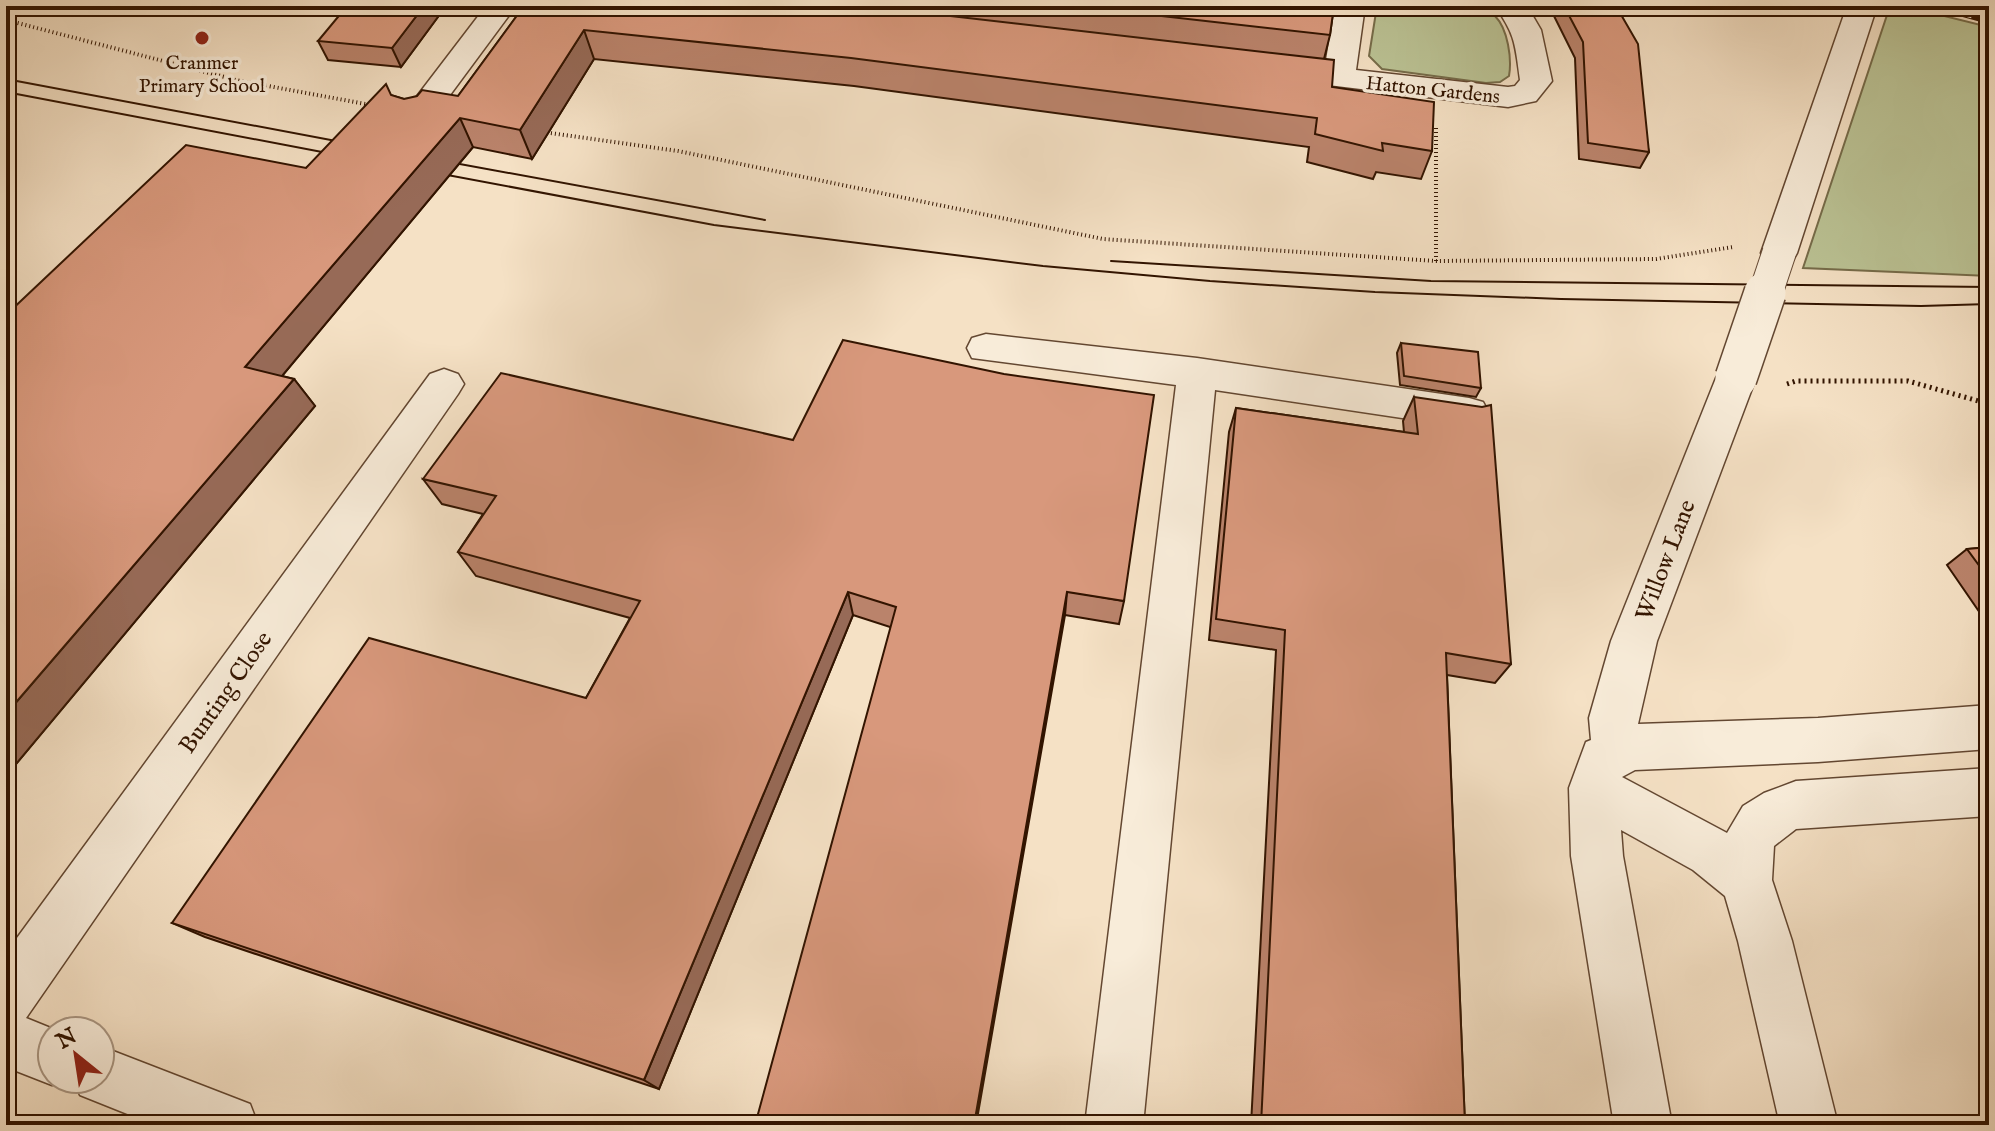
<svg xmlns="http://www.w3.org/2000/svg" width="1995" height="1131" font-family="'IM FELL English',serif">
  <style>
    .green { fill: #bbc395; stroke: #766c4a; stroke-width: 2 }
    .lines { fill: none; stroke-linecap: round; stroke-linejoin: round }
    .minor-casing { stroke: #634731; stroke-width: 3 }
    .path-far1 { stroke: #321400; stroke-width: 4; stroke-dasharray: 1 3; stroke-linecap: butt }
    .path { stroke: #321400; stroke-width: 5; stroke-dasharray: 2 4; stroke-linecap: butt }
    .minor { fill: #f8ecd9; fill-rule: evenodd }
    .tram { stroke: #321400; stroke-width: 2 }
    .rail-casing { stroke: #321400; stroke-width: 6 }
    .rail { stroke: #f8ecd9; stroke-width: 4; stroke-dasharray: 13; stroke-linecap: butt }
    .minor-bridge-far1-casing { stroke: #634731; stroke-width: 35; stroke-linecap: butt }
    .minor-bridge-casing { stroke: #634731; stroke-width: 44; stroke-linecap: butt }
    .minor-bridge-far1 { stroke: #f8ecd9; stroke-width: 33 }
    .minor-bridge { stroke: #f8ecd9; stroke-width: 41 }
    .wall { fill: #ba836b; stroke: #321400; stroke-width: 2 }
    .shaded-wall { fill: #976a57; stroke: #321400; stroke-width: 2 }
    .building { fill: #d8987c; stroke: #321400; stroke-width: 2 }
    .poi-dot { fill: #8f2418; stroke: #f8ecd9; stroke-width: 3 }
    .labels { text-anchor: middle; stroke-width: 7; stroke-linejoin: round; paint-order: stroke }
    .far-poi-label { font-size: 20px; fill: #321400; stroke: #f8ecd9 }
    .far-street-label { font-size: 20px; fill: #321400; stroke: #f8ecd9 }
    .street-label { font-size: 24px; fill: #321400; stroke: #f8ecd9 }
  </style>
  <rect width="100%" height="100%" fill="#f5e1c5"/>
  <filter id="stains"><feTurbulence type="fractalNoise" baseFrequency=".0025" numOctaves="4"/><feColorMatrix values="0 0 0 0 .2 0 0 0 0 .09 0 0 0 0 .02 0 0 0 .5 -.17"/></filter>
  <radialGradient id="worn" r=".72"><stop offset=".6" stop-color="#630" stop-opacity="0"/><stop offset="1" stop-color="#630" stop-opacity=".3"/></radialGradient>
  <path class="green" d="M 1377,6 C 1401,6 1479,0 1495,16 C 1508,29 1512,59 1509,76 L 1500,82 L 1486,83 L 1382,69 L 1369,56 Z
    M 1890,6 L 1904,6 L 1989,27 L 1989,276 L 1803,268 Z"/>
  <g class="lines">
    <defs>
      <path id="minor" d="M 486,6 L 516,6 L 430,122 L 419,125 L 408,122 L 403,115 L 408,108 Z
        M 1335,6 L 1365,6 L 1356,70 L 1508,87 L 1515,86 L 1520,80 C 1515,44 1516,36 1495,6 L 1527,6 L 1541,30 L 1552,81 L 1536,101 L 1508,107 L 1328,85 L 1323,78 Z
        M 1847,6 L 1877,6 L 1797,253 L 1792,262 L 1779,265 L 1766,262 L 1761,253 Z
        M 986,334 L 1197,358 L 1469,398 L 1483,402 L 1489,413 L 1483,424 L 1469,428 L 1215,390 L 1143,1125 L 1085,1125 L 1176,385 L 972,358 L 967,348 L 972,338 Z
        M 1736,363 L 1750,368 L 1756,378 L 1657,641 L 1638,724 L 1818,718 L 1989,705 L 1989,749 L 1818,762 L 1635,770 L 1622,777 L 1727,833 L 1743,806 L 1764,793 L 1796,781 L 1989,768 L 1989,816 L 1796,829 L 1774,846 L 1772,880 L 1792,941 L 1838,1125 L 1780,1125 L 1738,941 L 1725,896 L 1693,870 L 1621,830 L 1623,856 L 1672,1125 L 1614,1125 L 1571,856 L 1569,788 L 1586,742 L 1591,740 L 1589,718 L 1611,641 L 1716,378 L 1722,368 Z
        M 444,369 L 458,374 L 464,384 L 458,394 L 26,1018 L 58,1031 L 52,1031 L 52,1079 L 67,1079 L 52,1085 L 6,1067 L 6,953 L 430,374 Z
        M 100,1046 L 250,1104 L 258,1125 L 155,1125 L 80,1095 L 73,1079 L 100,1079 Z"/>
    </defs>
    <use href="#minor" class="minor-casing"/>
    <path class="path-far1" d="M 6,20 L 236,80 L 371,105
      M 1436,128 L 1436,261
      M 543,132 L 678,151 L 1103,239 L 1436,261 L 1656,259 L 1733,247"/>
    <path class="path" d="M 1787,384 L 1796,381 L 1908,381 L 1989,404"/>
    <use href="#minor" class="minor"/>
    <path class="tram" d="M 6,79 L 352,144
      M 6,92 L 343,156
      M 438,160 L 765,220
      M 426,171 L 714,225 L 1043,266 L 1210,281 L 1375,292 L 1561,299 L 1921,306 L 1989,304
      M 1111,261 L 1431,281 L 1989,287"/>
    <defs>
      <path id="rail" d="M 1934,6 L 1989,21"/>
    </defs>
    <use href="#rail" class="rail-casing"/>
    <use href="#rail" class="rail"/>
    <defs>
      <path id="minor-bridge-far1" d="M 1765,295 L 1779,253"/>
      <path id="minor-bridge" d="M 1736,378 L 1765,293"/>
    </defs>
    <use href="#minor-bridge-far1" class="minor-bridge-far1-casing"/>
    <use href="#minor-bridge" class="minor-bridge-casing"/>
    <use href="#minor-bridge-far1" class="minor-bridge-far1"/>
    <use href="#minor-bridge" class="minor-bridge"/>
  </g>
  <path class="wall" d="M 446,6 L 401,67 L 328,60 L 318,41 Z
    M 524,6 L 1334,6 L 1330,35 L 1324,59 L 1332,87 L 1432,151 L 1421,179 L 1376,172 L 1373,179 L 1307,162 L 1309,147 L 854,86 L 594,59 L 532,159 L 473,147 L 282,376 L 294,379 L 315,406 L 6,776 L 6,315 L 306,168 L 391,95 L 404,99 L 458,96 Z
    M 1549,6 L 1616,6 L 1649,152 L 1640,168 L 1579,159 L 1575,58 Z
    M 1401,343 L 1481,388 L 1476,397 L 1400,385 L 1397,353 Z
    M 1414,397 L 1511,664 L 1495,683 L 1447,675 L 1465,1125 L 1251,1125 L 1276,650 L 1209,640 L 1229,432 L 1236,408 L 1404,432 L 1403,421 Z
    M 423,479 L 1124,601 L 1119,624 L 1065,615 L 890,627 L 853,615 L 659,1089 L 205,937 L 172,923 L 586,698 L 630,618 L 476,576 L 458,552 L 483,514 L 442,504 Z
    M 1989,547 L 1989,626 L 1947,565 L 1967,549 Z"/>
  <path class="shaded-wall" d="M 424,6 L 446,6 L 401,67 L 392,48 Z
    M 584,30 L 594,59 L 532,159 L 520,130 Z
    M 460,118 L 473,147 L 267,394 L 245,367 Z
    M 294,379 L 315,406 L 6,776 L 6,714 Z
    M 848,592 L 853,615 L 659,1089 L 644,1080 Z
    M 1067,592 L 1065,615 L 976,1125 L 974,1125 Z"/>
  <path class="building" d="M 347,6 L 424,6 L 392,48 L 318,41 Z
    M 524,6 L 863,6 L 1334,60 L 1332,87 L 1434,102 L 1432,151 L 1382,143 L 1383,151 L 1315,134 L 1317,118 L 851,58 L 584,30 L 520,130 L 460,118 L 245,367 L 294,379 L 6,714 L 6,315 L 186,145 L 306,168 L 386,84 L 391,95 L 404,99 L 417,96 L 422,90 L 458,96 Z
    M 1073,6 L 1334,6 L 1330,35 Z
    M 1564,6 L 1616,6 L 1638,44 L 1649,152 L 1588,143 L 1583,42 Z
    M 843,340 L 1004,374 L 1154,395 L 1124,601 L 1067,592 L 974,1125 L 755,1125 L 896,607 L 848,592 L 644,1080 L 172,923 L 369,638 L 586,698 L 640,601 L 458,552 L 496,496 L 423,479 L 501,373 L 793,440 Z
    M 1401,343 L 1478,352 L 1481,388 L 1404,376 Z
    M 1414,397 L 1482,407 L 1491,405 L 1511,664 L 1446,653 L 1465,1125 L 1261,1125 L 1285,630 L 1216,619 L 1236,408 L 1418,434 Z
    M 1989,547 L 1989,579 L 1967,549 Z"/>
  <circle class="poi-dot" cx="202" cy="38" r="8"/>
  <g class="labels">
    <g class="far-poi-label">
      <text x="202" y="69">Cranmer<tspan x="202" dy="23">Primary School</tspan></text>
    </g>
    <g class="far-street-label">
      <text transform="translate(1433 89) rotate(6)" y="7">Hatton Gardens</text>
    </g>
    <g class="street-label">
      <text transform="translate(1665 560) rotate(-69)" y="8">Willow Lane</text>
      <text transform="translate(225 692) rotate(-55)" y="8">Bunting Close</text>
    </g>
  </g>
  <rect width="1995" height="1131" fill="none" stroke="#f5e1c5" stroke-width="32"/>
  <rect x="8" y="8" width="1979" height="1115" fill="none" stroke="#321400" stroke-width="4"/>
  <rect x="16" y="16" width="1963" height="1099" fill="none" stroke="#321400" stroke-width="2"/>
  <g transform="translate(76 1055) rotate(330)"><circle r="38" fill="#f8ecd9" stroke="#a99682" stroke-width="2"/>
  <path d="M0-6L14 30L0 20L-14 30Z" fill="#8f2418"/>
  <text y="-12" font-size="22" font-weight="bold" text-anchor="middle" fill="#321400">N</text>
  </g>
  <rect width="100%" height="100%" filter="url(#stains)"/>
  <rect width="100%" height="100%" fill="url(#worn)"/>
</svg>
